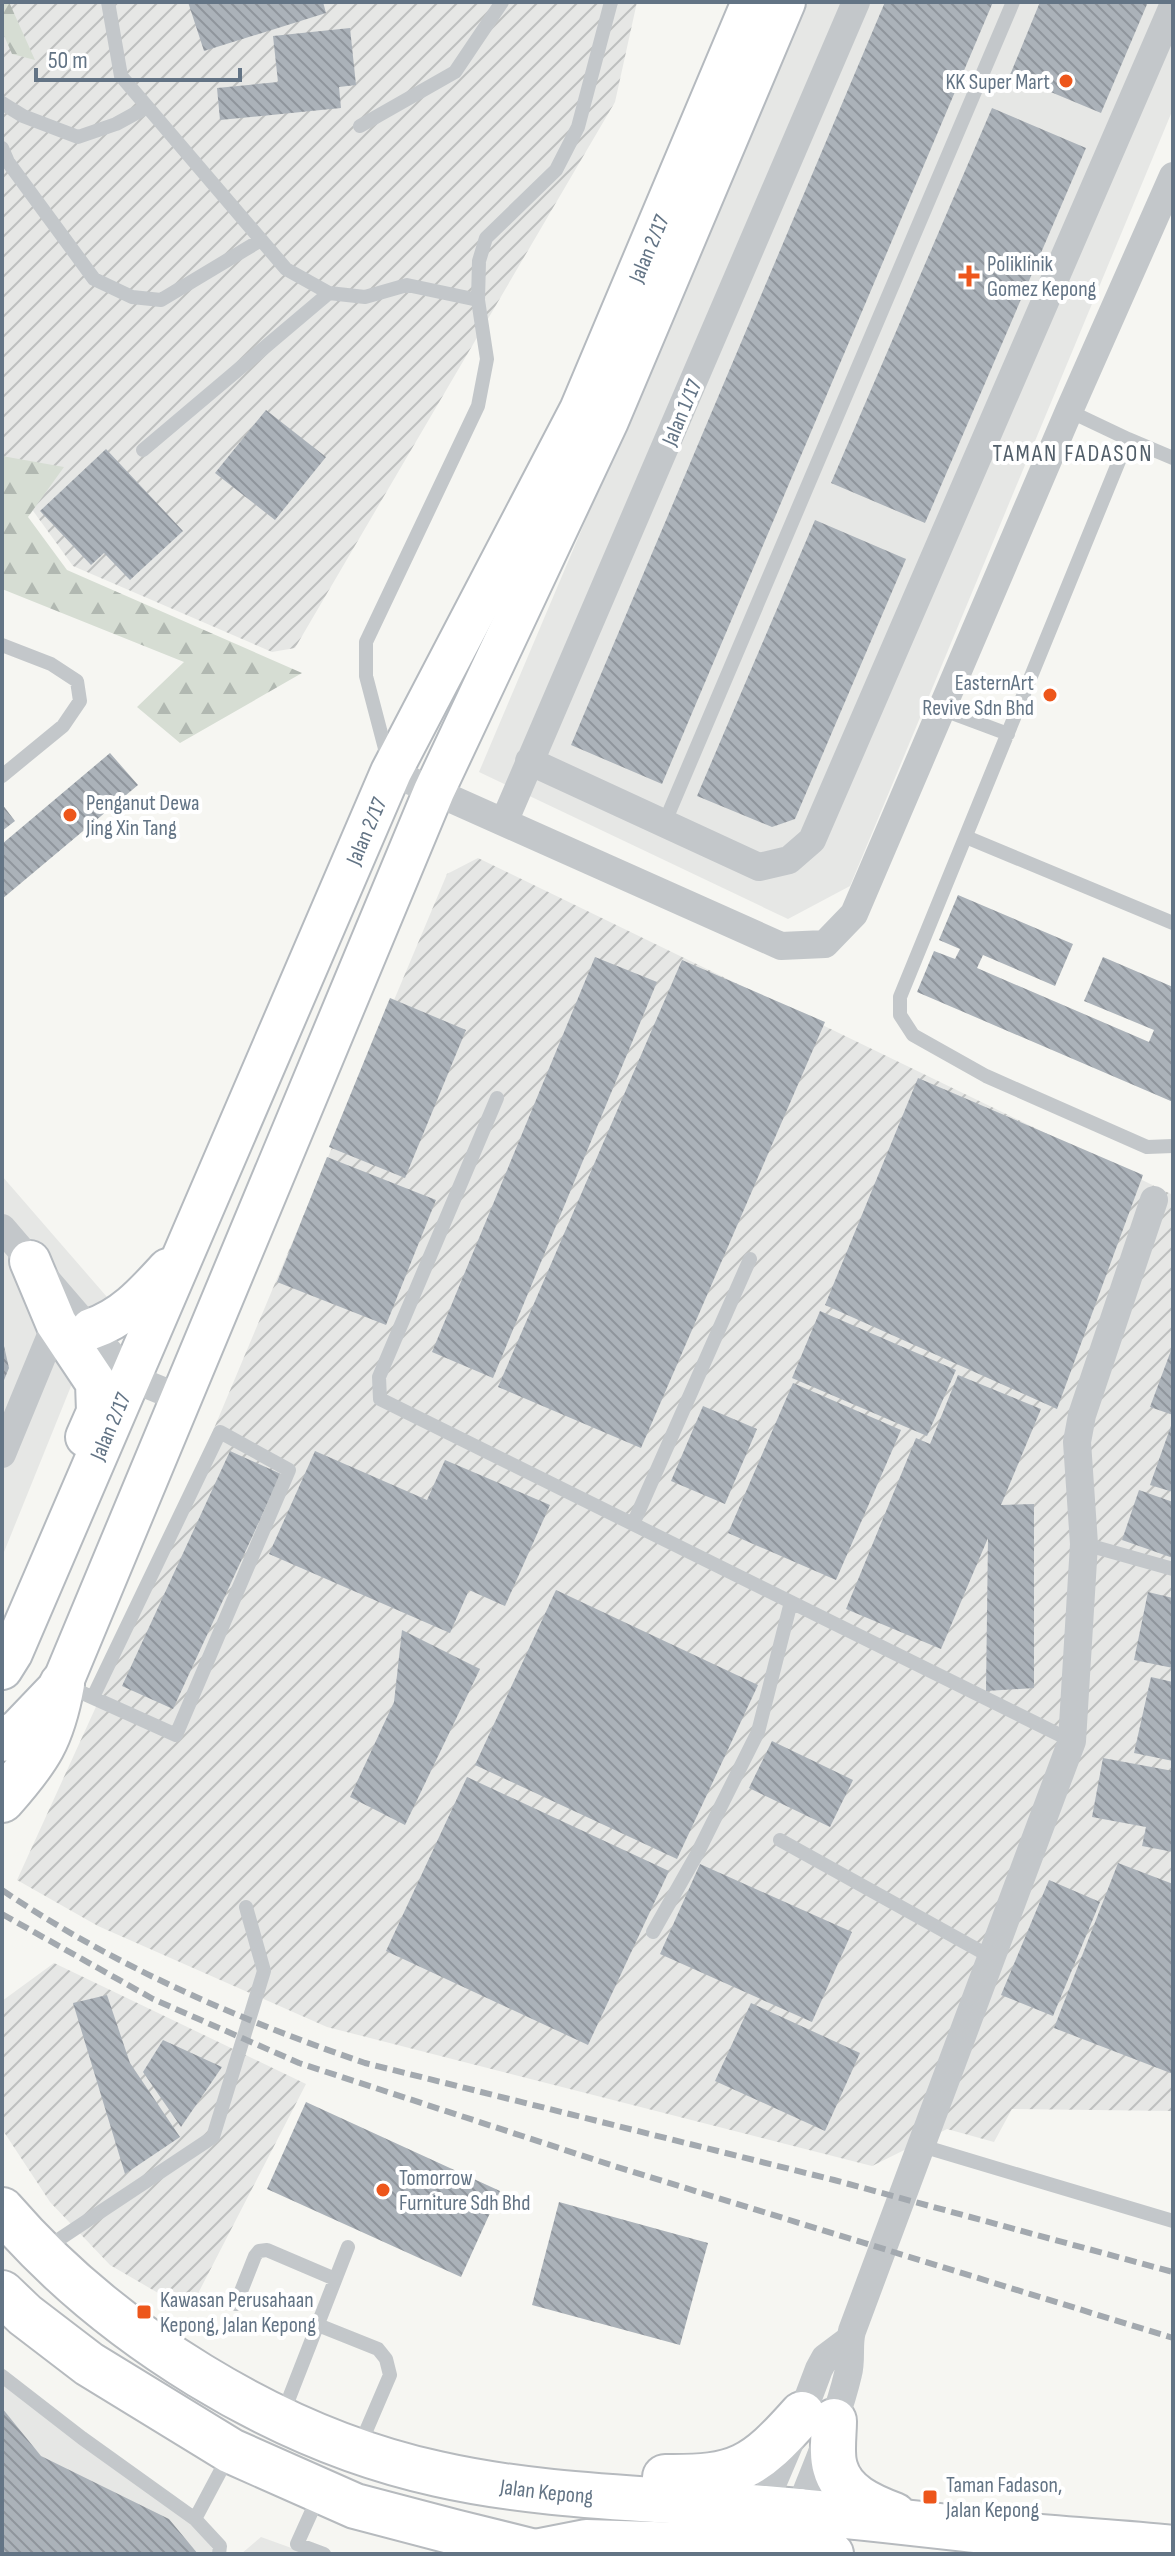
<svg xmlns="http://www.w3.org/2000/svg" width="1175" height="2556" font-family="'Sofia Sans Condensed',sans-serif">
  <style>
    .built { fill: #e6e7e5 }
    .industrial { fill: url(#industrial-furrows) }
    .forest { fill: url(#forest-firs) }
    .building { fill: url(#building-back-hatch) }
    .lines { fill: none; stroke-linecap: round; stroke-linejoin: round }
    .secondary-casing { stroke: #b5babf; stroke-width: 44 }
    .primary-casing { stroke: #b6babe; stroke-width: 48 }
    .lane { stroke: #c3c7ca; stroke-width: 14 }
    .street { stroke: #c3c7ca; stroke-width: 28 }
    .secondary { stroke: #fff; stroke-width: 40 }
    .primary { stroke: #fff; stroke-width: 44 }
    .rail { stroke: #a3a9af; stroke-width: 6; stroke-dasharray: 12 6; stroke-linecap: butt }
    .poi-dot { fill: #ed561b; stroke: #fff; stroke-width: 3 }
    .labels { text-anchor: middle; stroke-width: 8; stroke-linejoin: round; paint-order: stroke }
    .poi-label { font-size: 22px; fill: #637485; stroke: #fff; text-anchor: start }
    .street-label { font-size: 22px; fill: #637485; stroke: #fff }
    .neighbourhood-label { font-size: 24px; letter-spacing: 2px; fill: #515e69; stroke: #fff }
  </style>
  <defs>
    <pattern id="industrial-furrows" width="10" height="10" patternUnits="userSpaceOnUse" patternTransform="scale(2)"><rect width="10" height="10" fill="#e6e7e5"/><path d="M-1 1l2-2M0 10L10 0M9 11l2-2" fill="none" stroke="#bec0bf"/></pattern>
    <pattern id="forest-firs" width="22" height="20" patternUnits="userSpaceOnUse" patternTransform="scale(2)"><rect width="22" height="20" fill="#d6ddd3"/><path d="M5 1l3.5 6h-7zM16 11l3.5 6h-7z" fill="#b1b8b1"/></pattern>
    <pattern id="building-back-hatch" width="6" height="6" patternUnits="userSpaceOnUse" patternTransform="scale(2)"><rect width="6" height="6" fill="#abb2b9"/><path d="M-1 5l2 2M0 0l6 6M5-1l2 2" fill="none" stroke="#8f959c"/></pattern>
  </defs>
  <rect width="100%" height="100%" fill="#f6f6f2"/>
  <path class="built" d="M 805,2 L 1173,2 L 1173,109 L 850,886 L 788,919 L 479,772 Z
    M 2,1176 L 107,1297 L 2,1557 Z
    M 2,2384 L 193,2525 L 217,2554 L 2,2554 Z
    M 261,2537 L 308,2554 L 241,2554 Z"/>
  <path class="industrial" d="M 2,2 L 637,2 L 615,102 L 295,648 L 272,652 L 73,566 L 2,468 Z
    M 478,858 L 1173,1195 L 1173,2111 L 1012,2109 L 994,2142 L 947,2129 L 872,2166 L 327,2027 L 98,1926 L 17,1880 L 110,1676 L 447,874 Z
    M 54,1963 L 306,2084 L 189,2311 L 110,2265 L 50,2202 L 2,2129 L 2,2001 Z"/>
  <path class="forest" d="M 2,2 L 9,2 L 35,60 L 12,54 L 2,31 Z
    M 2,456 L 64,467 L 28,517 L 67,570 L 302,673 L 180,743 L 137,707 L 184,662 L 2,589 Z"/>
  <path class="building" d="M 188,2 L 323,2 L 326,13 L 204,51 Z
    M 885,2 L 993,2 L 662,784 L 571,745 Z
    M 1040,2 L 1148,2 L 1101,113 L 1010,75 Z
    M 350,28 L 356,85 L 339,87 L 341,108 L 220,120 L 217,88 L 278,82 L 273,36 Z
    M 992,108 L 1086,148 L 925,523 L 831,483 Z
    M 266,410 L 326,457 L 275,520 L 215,473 Z
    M 106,449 L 183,531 L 130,580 L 104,553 L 91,565 L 40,511 Z
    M 815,520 L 906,559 L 795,819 L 772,827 L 697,796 Z
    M 110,753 L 138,785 L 2,899 L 2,844 Z
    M 2,804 L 15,821 L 2,831 Z
    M 958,895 L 1073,944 L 1055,986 L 983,955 L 977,968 L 1149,1042 L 1154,1030 L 1084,1001 L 1103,957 L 1173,987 L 1173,1102 L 917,992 L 934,951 L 955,959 L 960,949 L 939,940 Z
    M 595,957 L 657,982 L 493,1378 L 432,1352 Z
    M 682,960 L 825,1022 L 641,1448 L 498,1387 Z
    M 390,998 L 466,1030 L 405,1178 L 329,1147 Z
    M 918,1078 L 1143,1175 L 1057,1409 L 825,1305 Z
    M 327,1157 L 436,1200 L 386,1325 L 277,1282 Z
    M 820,1311 L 956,1370 L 927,1436 L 792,1378 Z
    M 2,1337 L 9,1368 L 2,1385 Z
    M 1173,1345 L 1173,1415 L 1150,1407 Z
    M 958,1375 L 1041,1409 L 1001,1505 L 1034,1504 L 1034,1688 L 986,1691 L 988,1538 L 941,1649 L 846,1609 L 916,1438 L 930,1444 Z
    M 793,1383 L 901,1430 L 836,1580 L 728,1533 Z
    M 703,1406 L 757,1429 L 725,1504 L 671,1481 Z
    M 1173,1420 L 1173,1492 L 1150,1485 Z
    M 230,1451 L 281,1474 L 173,1709 L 122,1686 Z
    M 315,1451 L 427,1500 L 445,1460 L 550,1505 L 505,1606 L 469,1590 L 450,1633 L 269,1554 Z
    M 1139,1490 L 1173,1502 L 1173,1558 L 1122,1540 Z
    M 556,1590 L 758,1685 L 677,1859 L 475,1765 Z
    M 1148,1592 L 1173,1598 L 1173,1668 L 1134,1660 Z
    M 402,1630 L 480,1669 L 405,1825 L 350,1797 L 394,1702 Z
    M 1151,1677 L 1173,1682 L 1173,1761 L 1134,1753 Z
    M 772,1741 L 853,1780 L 830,1827 L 749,1788 Z
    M 1103,1758 L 1173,1771 L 1173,1852 L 1142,1846 L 1146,1827 L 1092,1817 Z
    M 467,1777 L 669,1871 L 588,2045 L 386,1951 Z
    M 1118,1863 L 1173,1884 L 1173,2074 L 1054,2028 Z
    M 700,1864 L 852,1932 L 812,2022 L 660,1954 Z
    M 1049,1880 L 1100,1902 L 1053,2016 L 1001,1995 Z
    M 107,1995 L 130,2063 L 180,2137 L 125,2174 L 73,2003 Z
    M 751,2003 L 860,2053 L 825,2131 L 715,2081 Z
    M 163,2040 L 222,2067 L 181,2127 L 143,2072 Z
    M 306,2102 L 500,2191 L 461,2277 L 267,2189 Z
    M 559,2202 L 708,2243 L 680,2345 L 532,2305 Z
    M 2,2408 L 41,2456 L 169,2519 L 198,2554 L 2,2554 Z"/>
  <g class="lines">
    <defs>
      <g id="secondary">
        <path d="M 30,1261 L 56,1323 L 96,1383 L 97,1412 L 86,1437"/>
        <path d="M 91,1329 C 124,1318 145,1294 168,1269"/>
        <path id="s1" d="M 2,1669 L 12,1653 L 391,772 L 580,410 L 752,2"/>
        <path d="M 2,1741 L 19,1729 L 62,1684 L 434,791 L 608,421 L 785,2"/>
      </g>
      <g id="primary">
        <path d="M 2,1800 C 39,1758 52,1739 62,1684"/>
        <path id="s2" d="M 2,2210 C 109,2334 277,2439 438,2474 C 544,2498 656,2498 764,2508 C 846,2515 928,2525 1009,2534 C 1064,2540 1119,2542 1173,2548"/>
        <path d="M 2,2293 L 25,2315 L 89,2364 L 231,2451 L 355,2506 L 454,2532 L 535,2552 L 553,2554"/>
        <path d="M 834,2421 C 834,2434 831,2454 835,2467 C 842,2494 870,2506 894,2515"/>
        <path d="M 665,2477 C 738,2478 754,2468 802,2414"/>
        <path d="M 764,2512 C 776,2536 806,2549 831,2554"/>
        <path d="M 535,2552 L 586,2542 L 719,2546 L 746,2544 L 780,2531 L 799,2511"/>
      </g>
    </defs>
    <use href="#secondary" class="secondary-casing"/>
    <use href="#primary" class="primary-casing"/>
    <path class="lane" d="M 108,2 L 121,76 L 286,269 L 329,293 L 365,297 L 407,285 L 478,300
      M 2,103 L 23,116 L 78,137 L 116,124 L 147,107
      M 360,126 L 455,72 L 502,2
      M 2,148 L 8,162 L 94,279 L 132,297 L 161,300 L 261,240
      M 1069,411 L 1128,439
      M 143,450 L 329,293
      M 1173,458 L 1128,439 L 900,997 L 900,1015 L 913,1035 L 986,1076 L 1147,1147 L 1173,1146
      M 2,645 L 51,664 L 77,681 L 80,701 L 63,726 L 2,776
      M 941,709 L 1008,734
      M 388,760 L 366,676 L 366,642 L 478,406 L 487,359 L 478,300 L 479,261 L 486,238 L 556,170 L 578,127 L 611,2
      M 664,824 L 1013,2
      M 966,837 L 1173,923
      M 497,1098 L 379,1377 L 380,1399 L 1072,1741
      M 633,1524 L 750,1259
      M 1084,1544 L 1173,1569
      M 67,1686 L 176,1735 L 289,1470 L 220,1432 L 93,1697
      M 780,1840 L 991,1957
      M 653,1932 L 697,1854 L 758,1732 L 791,1602
      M 922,2146 L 1173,2221
      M 46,2248 L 213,2137 L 264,1971 L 246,1907
      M 236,2304 L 255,2256 L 259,2251 L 267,2250 L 335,2279
      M 318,2325 L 378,2349 L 386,2359 L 390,2375 L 360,2445
      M 2,2376 L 82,2438 L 195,2519 L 220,2546 L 219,2554
      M 282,2416 L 348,2247
      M 320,2493 L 297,2544 L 324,2554
      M 195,2519 L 229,2455"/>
    <path class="street" d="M 529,761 L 759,867 L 789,860 L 812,840 L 1173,6
      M 391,772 L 781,946 L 825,944 L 854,914 L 1069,411 L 1173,176
      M 504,822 L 856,2
      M 2,1228 L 131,1378 L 180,1398
      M 2,1454 L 56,1323
      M 762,2508 L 802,2414 L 819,2369 L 825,2358 L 849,2340
      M 799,2511 C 816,2466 837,2421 848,2374 C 852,2359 848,2345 852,2331 L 1072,1741 L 1084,1544 L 1077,1442 L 1082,1415 L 1154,1200"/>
    <use href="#secondary" class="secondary"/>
    <use href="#primary" class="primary"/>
    <path class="rail" d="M 2,1890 C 114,1966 237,2019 365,2063 L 834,2180 L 1173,2272
      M 2,1914 L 153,1999 L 299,2063 L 614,2166 L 1173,2338"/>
  </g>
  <g class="poi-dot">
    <circle cx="1066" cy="81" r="8"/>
    <path d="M965 264h8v8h8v8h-8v8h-8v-8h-8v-8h8z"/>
    <circle cx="1050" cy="695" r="8"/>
    <circle cx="70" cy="815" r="8"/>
    <circle cx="383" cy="2190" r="8"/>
    <rect x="136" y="2304" width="16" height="16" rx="4"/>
    <rect x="922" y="2489" width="16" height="16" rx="4"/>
  </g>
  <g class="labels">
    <g class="poi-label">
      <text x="1050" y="89" text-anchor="end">KK Super Mart</text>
      <text x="987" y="271">Poliklinik<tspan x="987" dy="25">Gomez Kepong</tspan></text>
      <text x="1034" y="690" text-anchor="end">EasternArt<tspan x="1034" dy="25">Revive Sdn Bhd</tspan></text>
      <text x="86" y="810">Penganut Dewa<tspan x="86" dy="25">Jing Xin Tang</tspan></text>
      <text x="399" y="2185">Tomorrow<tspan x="399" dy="25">Furniture Sdh Bhd</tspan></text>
      <text x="160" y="2307">Kawasan Perusahaan<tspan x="160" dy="25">Kepong, Jalan Kepong</tspan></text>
      <text x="946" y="2492">Taman Fadason,<tspan x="946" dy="25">Jalan Kepong</tspan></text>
    </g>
    <g class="street-label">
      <text dy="8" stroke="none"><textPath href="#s1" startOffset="1562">Jalan 2/17</textPath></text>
      <text transform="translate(681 412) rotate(-67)" y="8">Jalan 1/17</text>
      <text dy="8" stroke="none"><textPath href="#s1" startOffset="914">Jalan 2/17</textPath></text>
      <text dy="8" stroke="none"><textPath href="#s1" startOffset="266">Jalan 2/17</textPath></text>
      <text dy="8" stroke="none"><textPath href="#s2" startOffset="628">Jalan Kepong</textPath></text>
    </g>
    <g class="neighbourhood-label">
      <text x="1073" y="461">TAMAN FADASON</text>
    </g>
  </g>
  <rect width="1175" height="2556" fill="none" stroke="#637485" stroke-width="8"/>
  <path d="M36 68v12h204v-12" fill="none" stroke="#637485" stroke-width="4"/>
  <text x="48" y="68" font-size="24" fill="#637485" stroke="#ffffff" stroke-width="6" paint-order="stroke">50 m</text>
</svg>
